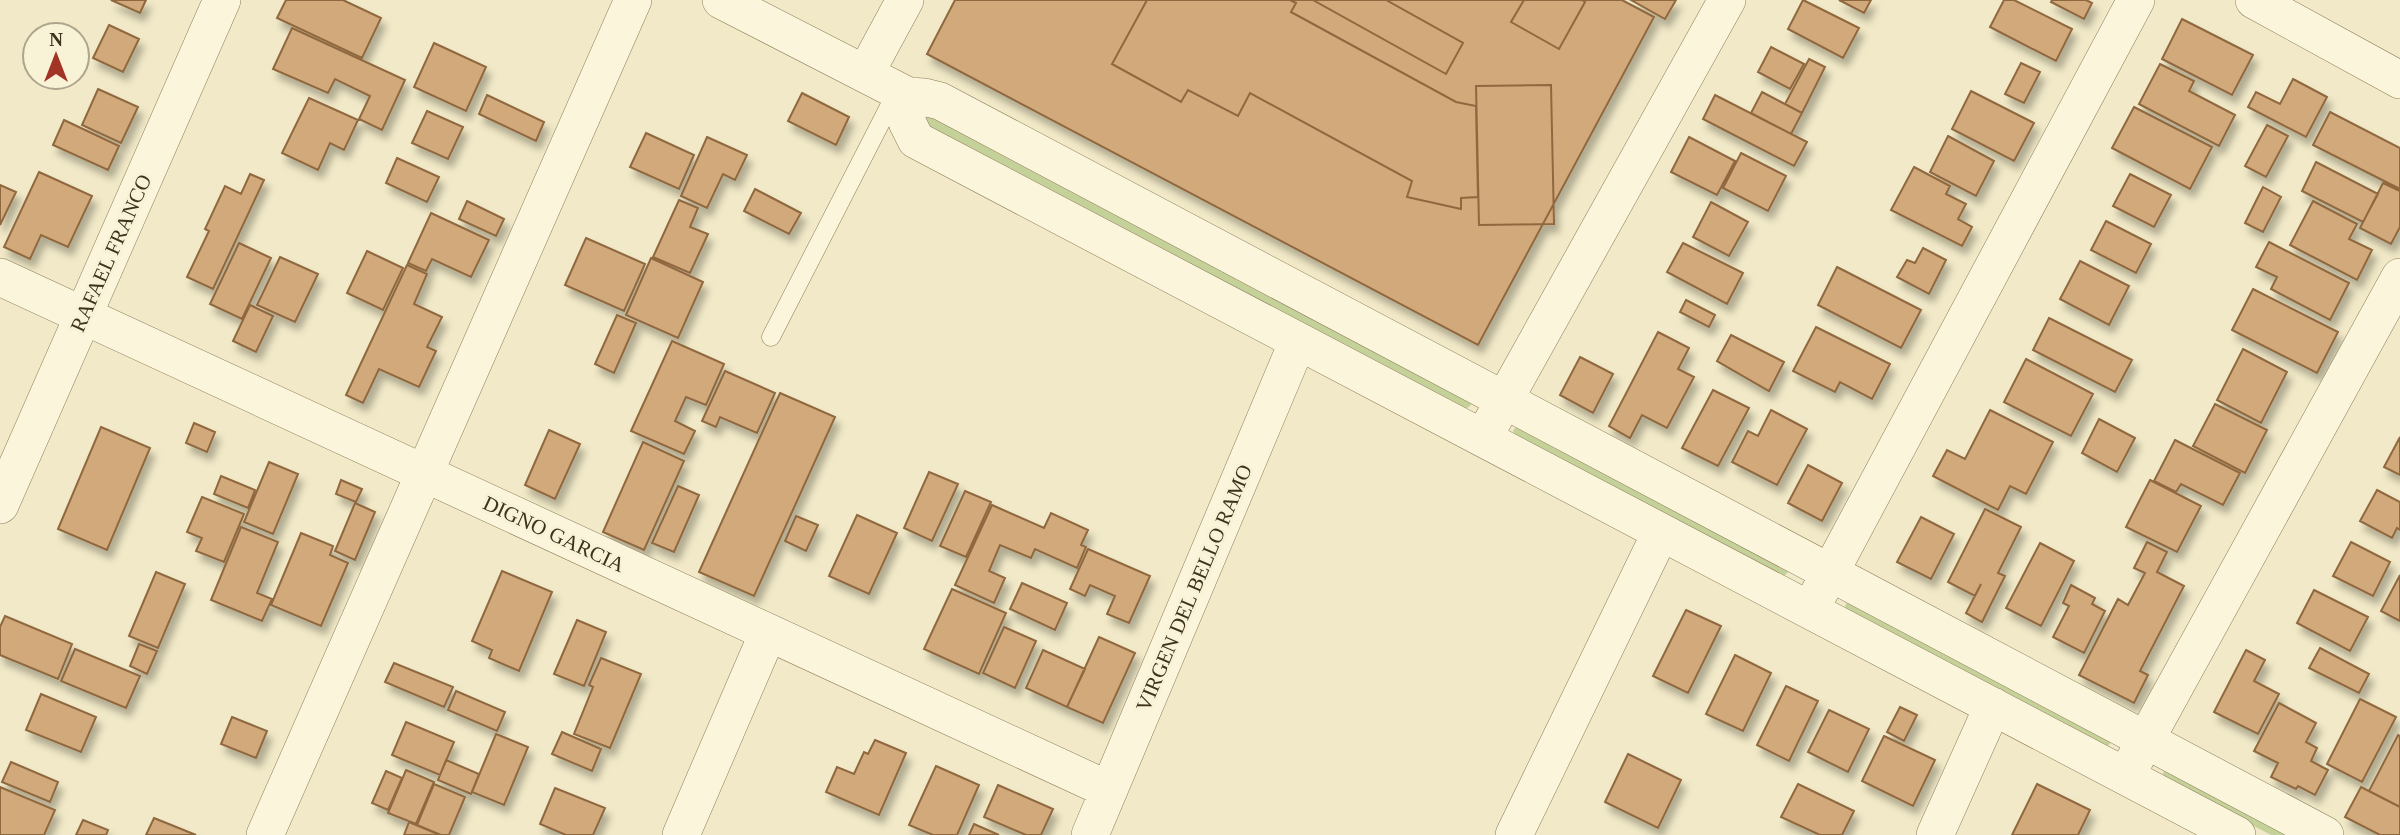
<svg xmlns="http://www.w3.org/2000/svg" width="2400" height="835" font-family="'Times New Roman',serif">
  <style>
    .green { fill: #c4d199 }
    .building { fill: #d2a97a; stroke: #8f683f; stroke-width: 2; filter: url(#shadow) }
    .lines { fill: none; stroke-linecap: round; stroke-linejoin: round }
    .service-casing { stroke: #8f7c5a; stroke-width: 19 }
    .minor-casing { stroke: #8f7c5a; stroke-width: 38 }
    .service { stroke: #fbf5db; stroke-width: 18 }
    .minor { stroke: #fbf5db; stroke-width: 37 }
    .labels { text-anchor: middle; stroke-width: 6; stroke-linejoin: round; paint-order: stroke }
    .street-label { font-size: 21px; fill: #3e321f; stroke: #f8f2d7 }
  </style>
  <defs>
    <filter id="shadow"><feDropShadow dx="4.5" dy="8" stdDeviation="3.5" flood-color="#0004"/></filter>
  </defs>
  <rect width="100%" height="100%" fill="#f1e9c7"/>
  <path class="green" d="M 929,115 L 1471,402 L 1471,405 L 1466,409 L 927,125 L 924,120 Z
    M 1516,427 L 1788,568 L 1788,572 L 1784,576 L 1516,436 L 1513,431 Z
    M 1847,602 L 2111,742 L 2107,747 L 1847,611 L 1845,606 Z
    M 2165,770 L 2296,835 L 2271,835 L 2165,779 L 2163,773 Z"/>
  <path class="building" d="M 111,0 L 146,0 L 140,13 Z
    M 286,0 L 343,0 L 381,18 L 362,58 L 277,18 Z
    M 955,0 L 1622,0 L 1654,17 L 1478,345 L 927,54 Z
    M 1147,0 L 1290,0 L 1296,3 L 1291,12 L 1456,102 L 1476,106 L 1478,197 L 1461,198 L 1461,209 L 1407,197 L 1412,181 L 1250,93 L 1238,116 L 1188,90 L 1181,102 L 1112,64 Z
    M 1313,0 L 1386,0 L 1463,43 L 1446,74 Z
    M 1524,0 L 1582,0 L 1585,2 L 1559,49 L 1511,22 Z
    M 1631,0 L 1676,0 L 1665,19 Z
    M 1803,0 L 1859,28 L 1843,58 L 1788,29 Z
    M 1839,0 L 1871,0 L 1864,13 Z
    M 2004,0 L 2014,0 L 2072,29 L 2056,61 L 1990,27 Z
    M 2052,0 L 2086,0 L 2092,3 L 2084,19 L 2051,2 Z
    M 2182,19 L 2253,55 L 2232,95 L 2162,59 Z
    M 109,25 L 139,39 L 123,72 L 93,58 Z
    M 292,28 L 405,80 L 382,130 L 359,119 L 370,96 L 335,79 L 328,93 L 273,69 Z
    M 434,43 L 486,67 L 466,111 L 414,87 Z
    M 1771,47 L 1804,64 L 1790,89 L 1758,72 Z
    M 1809,59 L 1825,67 L 1802,113 L 1785,104 Z
    M 2021,63 L 2040,72 L 2024,103 L 2005,94 Z
    M 2160,64 L 2194,81 L 2189,91 L 2235,115 L 2219,146 L 2139,104 Z
    M 2293,79 L 2327,97 L 2306,137 L 2248,107 L 2256,92 L 2280,104 Z
    M 1551,85 L 1554,224 L 1479,225 L 1476,86 Z
    M 98,89 L 138,107 L 121,143 L 82,125 Z
    M 1971,91 L 2034,123 L 2014,161 L 1952,129 Z
    M 1762,92 L 1802,113 L 1791,134 L 1751,113 Z
    M 802,93 L 849,117 L 836,145 L 788,121 Z
    M 487,95 L 544,122 L 536,141 L 479,114 Z
    M 1715,95 L 1807,142 L 1794,166 L 1703,119 Z
    M 309,98 L 358,120 L 344,150 L 330,143 L 318,170 L 282,153 Z
    M 2134,107 L 2212,147 L 2190,189 L 2112,148 Z
    M 427,111 L 463,127 L 448,159 L 412,143 Z
    M 2330,112 L 2400,148 L 2400,189 L 2313,145 Z
    M 64,120 L 119,146 L 108,170 L 53,145 Z
    M 2267,125 L 2288,136 L 2266,177 L 2245,166 Z
    M 646,133 L 694,155 L 679,189 L 630,167 Z
    M 1948,136 L 1994,161 L 1976,196 L 1930,172 Z
    M 707,137 L 747,155 L 735,180 L 723,174 L 707,208 L 681,196 Z
    M 1689,137 L 1735,161 L 1717,195 L 1671,172 Z
    M 1741,153 L 1786,176 L 1768,211 L 1723,188 Z
    M 397,158 L 439,177 L 427,202 L 386,183 Z
    M 2316,162 L 2378,194 L 2363,222 L 2302,191 Z
    M 1914,167 L 1950,186 L 1946,194 L 1966,204 L 1958,219 L 1972,227 L 1962,246 L 1891,210 Z
    M 39,172 L 92,196 L 68,247 L 41,235 L 30,259 L 4,247 Z
    M 250,174 L 264,180 L 213,289 L 187,277 L 209,231 L 205,229 L 225,186 L 241,194 Z
    M 2130,174 L 2171,195 L 2154,227 L 2113,206 Z
    M 2383,183 L 2400,191 L 2400,227 L 2391,244 L 2360,228 Z
    M 0,185 L 16,192 L 0,225 Z
    M 2263,187 L 2281,197 L 2263,232 L 2245,223 Z
    M 755,189 L 801,213 L 789,234 L 744,211 Z
    M 679,200 L 698,208 L 690,227 L 708,234 L 690,273 L 653,257 Z
    M 467,201 L 504,219 L 496,236 L 459,219 Z
    M 2313,201 L 2357,224 L 2349,239 L 2372,250 L 2357,280 L 2290,245 Z
    M 1711,202 L 1748,222 L 1729,256 L 1693,237 Z
    M 431,213 L 489,240 L 471,277 L 432,259 L 426,271 L 408,263 Z
    M 2106,221 L 2151,244 L 2136,273 L 2091,250 Z
    M 586,238 L 645,264 L 624,311 L 565,285 Z
    M 2269,242 L 2349,283 L 2330,320 L 2271,289 L 2277,277 L 2256,267 Z
    M 239,243 L 271,258 L 242,319 L 210,304 Z
    M 1683,243 L 1743,273 L 1727,304 L 1667,272 Z
    M 1923,248 L 1946,260 L 1929,294 L 1897,277 L 1907,260 L 1915,263 Z
    M 367,251 L 403,268 L 383,310 L 347,293 Z
    M 280,257 L 318,274 L 295,322 L 257,305 Z
    M 651,258 L 703,282 L 678,338 L 626,315 Z
    M 2080,261 L 2129,286 L 2109,325 L 2060,299 Z
    M 407,265 L 427,274 L 414,304 L 442,317 L 427,347 L 436,351 L 419,387 L 379,369 L 363,403 L 346,395 Z
    M 1837,267 L 1921,310 L 1901,348 L 1818,305 Z
    M 2253,289 L 2338,332 L 2317,373 L 2232,330 Z
    M 1686,300 L 1715,315 L 1709,327 L 1680,312 Z
    M 250,305 L 273,316 L 256,352 L 233,341 Z
    M 617,315 L 636,323 L 614,373 L 595,364 Z
    M 2049,318 L 2132,360 L 2115,392 L 2033,350 Z
    M 1816,327 L 1890,364 L 1872,399 L 1840,382 L 1835,392 L 1793,371 Z
    M 1658,332 L 1689,348 L 1678,369 L 1694,377 L 1667,428 L 1642,415 L 1630,438 L 1609,426 Z
    M 1731,335 L 1784,362 L 1769,391 L 1717,361 Z
    M 672,341 L 724,364 L 706,405 L 686,397 L 675,421 L 695,431 L 684,454 L 631,431 Z
    M 2243,349 L 2287,372 L 2261,423 L 2217,400 Z
    M 1580,357 L 1613,374 L 1593,413 L 1560,395 Z
    M 2026,359 L 2093,394 L 2071,436 L 2004,402 Z
    M 725,371 L 775,393 L 757,433 L 720,417 L 716,427 L 702,421 Z
    M 1713,390 L 1749,408 L 1718,466 L 1682,448 Z
    M 780,393 L 835,417 L 754,596 L 699,572 Z
    M 2215,404 L 2267,430 L 2245,473 L 2193,446 Z
    M 1771,410 L 1807,429 L 1777,485 L 1732,462 L 1748,431 L 1758,436 Z
    M 1990,410 L 2053,442 L 2026,494 L 2010,486 L 1998,510 L 1933,476 L 1947,450 L 1965,459 Z
    M 2099,419 L 2135,438 L 2117,472 L 2082,453 Z
    M 194,423 L 215,432 L 207,452 L 186,443 Z
    M 101,427 L 150,448 L 107,550 L 58,529 Z
    M 549,430 L 580,444 L 555,499 L 525,485 Z
    M 2400,437 L 2400,475 L 2384,467 Z
    M 2175,440 L 2240,473 L 2223,505 L 2181,484 L 2176,492 L 2154,481 Z
    M 643,442 L 684,461 L 644,550 L 603,532 Z
    M 269,462 L 298,474 L 273,534 L 244,522 Z
    M 1808,465 L 1842,483 L 1822,521 L 1788,503 Z
    M 929,472 L 958,484 L 932,541 L 904,528 Z
    M 221,476 L 255,490 L 248,508 L 214,494 Z
    M 341,480 L 362,489 L 356,502 L 336,494 Z
    M 2150,480 L 2201,506 L 2177,552 L 2126,527 Z
    M 678,486 L 699,495 L 674,552 L 652,543 Z
    M 2377,490 L 2400,502 L 2400,530 L 2397,528 L 2392,538 L 2360,521 Z
    M 965,491 L 991,502 L 966,557 L 940,546 Z
    M 202,497 L 244,514 L 224,562 L 196,551 L 202,538 L 187,532 Z
    M 355,503 L 375,512 L 355,560 L 335,551 Z
    M 992,505 L 1044,528 L 1051,513 L 1088,530 L 1081,545 L 1086,547 L 1077,568 L 1035,549 L 1031,558 L 1000,545 L 989,571 L 1005,578 L 994,603 L 955,585 Z
    M 1985,509 L 2021,527 L 1998,573 L 2005,576 L 1982,622 L 1966,613 L 1981,584 L 1975,596 L 1948,582 Z
    M 857,515 L 897,533 L 869,594 L 829,576 Z
    M 796,516 L 818,525 L 806,551 L 785,541 Z
    M 1921,517 L 1954,534 L 1931,579 L 1897,562 Z
    M 241,527 L 278,542 L 257,593 L 272,599 L 262,621 L 211,600 Z
    M 301,533 L 333,546 L 330,555 L 348,563 L 321,626 L 271,605 Z
    M 2147,542 L 2167,552 L 2157,572 L 2184,586 L 2140,671 L 2148,675 L 2134,703 L 2079,675 L 2118,599 L 2128,605 L 2145,573 L 2134,568 Z
    M 2351,542 L 2390,562 L 2373,596 L 2333,576 Z
    M 2040,543 L 2074,561 L 2041,626 L 2006,608 Z
    M 1088,549 L 1150,576 L 1129,623 L 1107,614 L 1115,596 L 1090,585 L 1085,596 L 1070,589 Z
    M 502,571 L 552,592 L 519,671 L 489,658 L 492,650 L 472,641 Z
    M 156,572 L 185,584 L 158,648 L 129,636 Z
    M 2400,575 L 2400,621 L 2381,611 Z
    M 1022,583 L 1067,603 L 1055,630 L 1010,609 Z
    M 2071,585 L 2095,598 L 2092,604 L 2105,611 L 2084,653 L 2053,637 L 2069,606 L 2063,603 Z
    M 952,589 L 1006,613 L 979,674 L 924,649 Z
    M 2314,590 L 2368,617 L 2350,651 L 2297,623 Z
    M 1686,610 L 1721,626 L 1688,693 L 1653,676 Z
    M 5,616 L 72,644 L 58,679 L 0,655 L 0,627 Z
    M 577,620 L 606,632 L 584,686 L 554,674 Z
    M 1004,627 L 1036,641 L 1015,688 L 983,673 Z
    M 1099,637 L 1135,653 L 1103,723 L 1067,707 Z
    M 139,644 L 157,651 L 147,674 L 130,666 Z
    M 2320,648 L 2369,674 L 2359,693 L 2309,668 Z
    M 75,649 L 140,676 L 126,708 L 61,681 Z
    M 1043,650 L 1085,669 L 1067,707 L 1026,688 Z
    M 2246,650 L 2265,660 L 2254,681 L 2279,694 L 2258,734 L 2214,712 Z
    M 1735,655 L 1771,673 L 1743,731 L 1706,714 Z
    M 601,658 L 641,674 L 610,748 L 574,734 L 593,687 L 589,685 Z
    M 394,663 L 453,687 L 444,707 L 385,682 Z
    M 1786,686 L 1818,701 L 1789,761 L 1757,745 Z
    M 456,691 L 505,712 L 497,731 L 448,710 Z
    M 41,694 L 96,717 L 81,752 L 26,730 Z
    M 2360,699 L 2396,717 L 2362,782 L 2327,764 Z
    M 2279,703 L 2316,723 L 2306,742 L 2317,748 L 2311,761 L 2328,770 L 2315,795 L 2298,786 L 2296,789 L 2271,777 L 2278,763 L 2254,751 Z
    M 1900,707 L 1917,715 L 1904,741 L 1887,732 Z
    M 1829,710 L 1869,729 L 1848,772 L 1808,752 Z
    M 232,717 L 267,731 L 256,758 L 221,744 Z
    M 406,722 L 454,742 L 440,775 L 392,755 Z
    M 562,732 L 601,749 L 592,771 L 552,754 Z
    M 496,734 L 528,747 L 504,805 L 472,792 Z
    M 2398,735 L 2400,736 L 2400,807 L 2369,791 Z
    M 1884,736 L 1935,760 L 1913,806 L 1862,781 Z
    M 875,740 L 906,753 L 879,815 L 826,792 L 837,767 L 854,774 L 864,752 L 868,754 Z
    M 1628,754 L 1681,780 L 1658,828 L 1605,802 Z
    M 446,760 L 479,774 L 471,794 L 438,780 Z
    M 11,762 L 58,782 L 50,802 L 2,782 Z
    M 936,766 L 979,785 L 957,835 L 933,835 L 909,825 Z
    M 406,770 L 434,782 L 416,824 L 388,813 Z
    M 386,771 L 402,778 L 388,810 L 372,803 Z
    M 434,784 L 465,797 L 449,835 L 441,835 L 417,825 Z
    M 1798,784 L 1854,811 L 1842,835 L 1820,835 L 1781,817 Z
    M 2037,784 L 2090,810 L 2078,835 L 2012,835 Z
    M 998,785 L 1053,809 L 1041,835 L 1026,835 L 984,817 Z
    M 0,787 L 55,810 L 44,835 L 0,835 Z
    M 2361,787 L 2400,807 L 2400,835 L 2380,835 L 2345,817 Z
    M 555,788 L 605,808 L 593,835 L 566,835 L 540,824 Z
    M 154,818 L 196,835 L 146,835 Z
    M 83,820 L 108,830 L 106,835 L 76,835 Z
    M 409,822 L 440,835 L 404,835 Z
    M 974,824 L 999,835 L 969,835 Z"/>
  <g class="lines">
    <defs>
      <path id="service" d="M 771,337 L 897,91"/>
      <path id="minor" d="M 721,0 L 908,96 L 924,97 L 940,101 L 2325,835
        M 2254,0 L 2400,80
        M 865,74 L 905,0
        M 908,96 L 907,122 L 916,140 L 2237,835
        M 0,277 L 1109,790
        M 1492,422 L 1727,0
        M 0,505 L 222,0
        M 1818,595 L 2136,0
        M 2134,761 L 2400,277
        M 265,835 L 633,0
        M 681,835 L 768,633
        M 1090,835 L 1298,341
        M 1514,835 L 1661,532
        M 1935,835 L 1993,706"/>
    </defs>
    <use href="#service" class="service-casing"/>
    <use href="#minor" class="minor-casing"/>
    <use href="#service" class="service"/>
    <use href="#minor" class="minor"/>
  </g>
  <g class="labels">
    <g class="street-label">
      <text transform="translate(111 253) rotate(-66)" y="7">RAFAEL FRANCO</text>
      <text transform="translate(554 534) rotate(25)" y="7">DIGNO GARCIA</text>
      <text transform="translate(1194 588) rotate(-67)" y="7">VIRGEN DEL BELLO RAMO</text>
    </g>
  </g>
  <g transform="translate(56 56)"><circle r="33" fill="#f8f2d7" stroke="#aea58d" stroke-width="2"/>
  <path d="M0-5L12 26L0 18L-12 26Z" fill="#a23426"/>
  <text y="-10" font-size="19" font-weight="bold" text-anchor="middle" fill="#3e321f">N</text>
  </g>
</svg>
